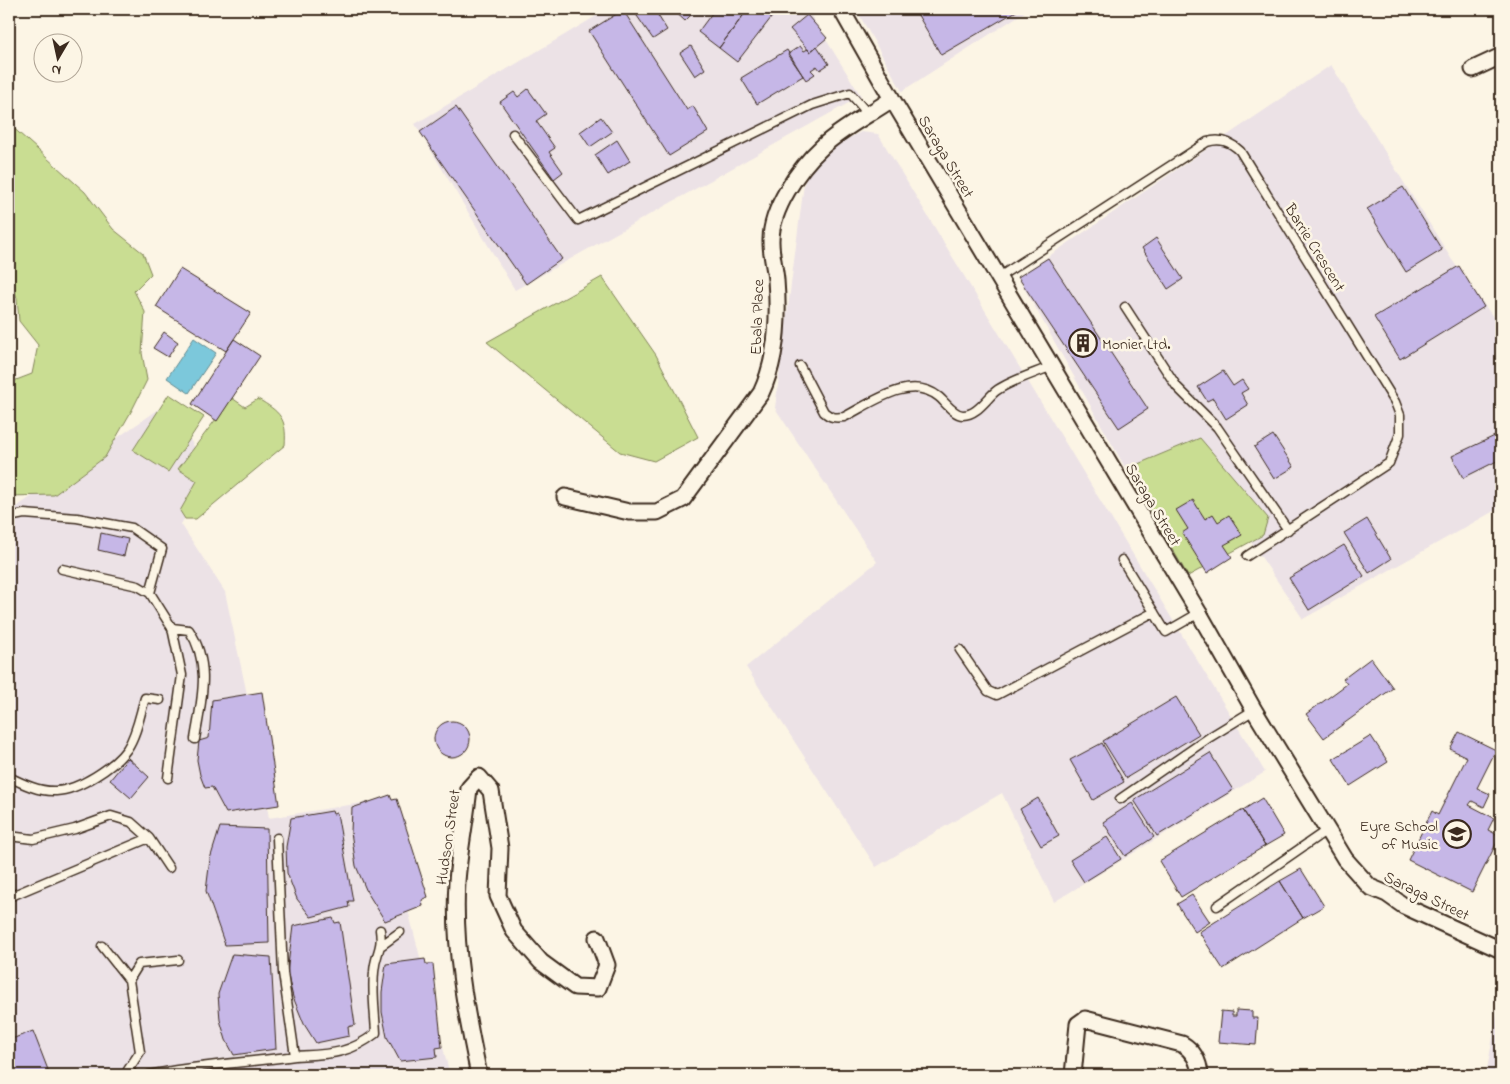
<svg xmlns="http://www.w3.org/2000/svg" width="1510" height="1084" font-family="'Indie Flower',sans-serif">
  <style>
    .built { fill: #ece2e6 }
    .green { fill: #c9dd92; stroke: #828458 }
    .water { fill: #7cc8db; stroke: #62898f }
    .building { fill: #c6b7e7; stroke: #3b2a1e }
    .lines { fill: none; stroke-linecap: round; stroke-linejoin: round }
    .lane-casing { stroke: #3b2a1e; stroke-width: 11 }
    .street-casing { stroke: #3b2a1e; stroke-width: 19 }
    .lane { stroke: #fcf5e5; stroke-width: 8 }
    .street { stroke: #fcf5e5; stroke-width: 15 }
    .labels { text-anchor: middle; stroke-width: 5; stroke-linejoin: round; paint-order: stroke }
    .street-label { font-size: 16px; fill: #3b2a1e; stroke: #fcf5e5 }
    .poi-label { font-size: 16px; fill: #3b2a1e; stroke: #fcf5e5; text-anchor: start }
  </style>
  <rect width="100%" height="100%" fill="#fcf5e5"/>
  <filter id="ink" filterUnits="userSpaceOnUse"><feTurbulence type="fractalNoise" baseFrequency=".02" numOctaves="2"/><feDisplacementMap in="SourceGraphic" scale="10" xChannelSelector="R" yChannelSelector="G"/><feConvolveMatrix kernelMatrix="1 2 1 2 8 2 1 2 1" color-interpolation-filters="sRGB"/></filter>
  <g filter="url(#ink)">
    <path class="built" d="M 608,9 L 807,9 L 861,96 L 515,290 L 415,124 Z
      M 856,9 L 1029,9 L 902,91 Z
      M 1331,65 L 1452,260 L 1501,328 L 1501,507 L 1303,619 L 1251,542 L 1263,535 L 1200,438 L 1126,469 L 1018,277 Z
      M 861,132 L 878,134 L 1265,772 L 1054,902 L 1002,793 L 876,867 L 746,667 L 877,562 L 775,408 L 804,184 L 814,156 Z
      M 168,403 L 212,476 L 181,524 L 225,592 L 248,699 L 269,818 L 380,800 L 450,1075 L 9,1075 L 9,512 Z
      M 1501,993 L 1501,1075 L 1486,1075 Z"/>
    <path class="green" d="M 9,124 L 85,192 L 113,229 L 143,253 L 151,274 L 134,291 L 145,312 L 142,353 L 147,380 L 132,410 L 105,457 L 54,495 L 9,496 L 9,354 L 14,364 L 11,382 L 32,374 L 38,345 L 19,321 L 17,298 L 9,275 Z
      M 602,277 L 656,355 L 698,437 L 654,461 L 620,452 L 487,342 Z
      M 169,394 L 204,417 L 168,472 L 133,450 Z
      M 232,398 L 245,407 L 258,399 C 280,412 287,418 285,445 L 196,519 L 185,519 L 180,511 L 197,481 L 178,469 Z
      M 1200,438 L 1268,518 L 1263,535 L 1188,576 L 1126,469 Z"/>
    <path class="water" d="M 194,338 L 216,353 L 189,393 L 167,378 Z"/>
    <path class="building" d="M 642,9 L 654,9 L 667,30 L 653,39 L 635,13 Z
      M 672,9 L 697,9 L 685,21 Z
      M 715,9 L 748,9 L 719,48 L 698,32 Z
      M 748,9 L 778,9 L 737,62 L 719,48 Z
      M 916,9 L 1020,9 L 941,55 L 915,10 Z
      M 623,10 L 687,110 L 693,106 L 708,132 L 669,156 L 589,31 Z
      M 807,15 L 827,38 L 810,52 L 790,29 Z
      M 691,46 L 705,69 L 695,76 L 680,53 Z
      M 800,46 L 804,51 L 808,49 L 810,52 L 817,46 L 829,64 L 820,70 L 817,66 L 811,70 L 815,74 L 806,80 L 788,54 Z
      M 787,50 L 803,76 L 757,104 L 741,78 Z
      M 528,89 L 546,114 L 536,121 L 555,148 L 549,152 L 563,172 L 554,179 L 500,102 L 514,92 L 518,97 Z
      M 456,107 L 562,259 L 526,284 L 420,132 Z
      M 601,117 L 612,132 L 590,147 L 580,132 Z
      M 617,140 L 630,161 L 608,175 L 595,155 Z
      M 1403,187 L 1442,250 L 1406,272 L 1367,209 Z
      M 1156,238 L 1183,279 L 1168,289 L 1142,248 Z
      M 1048,258 L 1148,409 L 1119,428 L 1018,277 Z
      M 1459,266 L 1484,307 L 1400,359 L 1374,317 Z
      M 180,269 L 251,313 L 226,351 L 156,307 Z
      M 164,332 L 178,342 L 168,357 L 153,348 Z
      M 234,339 L 260,356 L 217,421 L 192,404 Z
      M 1223,371 L 1233,386 L 1242,380 L 1248,389 L 1241,393 L 1248,405 L 1226,419 L 1213,398 L 1207,401 L 1198,387 Z
      M 1499,434 L 1501,459 L 1463,478 L 1452,456 Z
      M 1273,435 L 1294,467 L 1274,479 L 1254,447 Z
      M 1193,500 L 1205,519 L 1213,514 L 1218,522 L 1229,515 L 1242,535 L 1224,545 L 1232,557 L 1207,573 L 1182,533 L 1188,529 L 1176,510 Z
      M 1367,519 L 1391,559 L 1369,573 L 1344,533 Z
      M 101,533 L 128,539 L 124,556 L 98,550 Z
      M 1344,545 L 1364,576 L 1309,610 L 1289,578 Z
      M 1371,658 L 1393,688 L 1324,738 L 1306,714 L 1347,684 L 1343,679 Z
      M 262,692 L 279,805 L 226,813 L 212,787 L 205,788 L 200,775 L 197,760 L 199,741 L 209,738 L 212,700 Z
      M 1176,697 L 1199,734 L 1126,778 L 1103,741 Z
      M434 739a18 18 0 1 1 36 0a18 18 0 1 1-36 0Z
      M 1459,732 L 1496,750 L 1477,788 L 1490,794 L 1484,807 L 1472,801 L 1469,805 L 1494,818 L 1488,830 L 1500,836 L 1472,892 L 1408,860 L 1432,811 L 1438,815 L 1467,757 L 1450,749 Z
      M 1371,736 L 1388,762 L 1350,786 L 1333,759 Z
      M 1102,743 L 1124,782 L 1093,800 L 1070,760 Z
      M 1210,753 L 1233,790 L 1157,836 L 1134,800 Z
      M 128,758 L 149,777 L 131,798 L 110,780 Z
      M 390,795 L 392,800 L 397,799 L 428,897 L 422,900 L 423,906 L 385,921 L 367,892 L 356,866 L 351,832 L 352,808 Z
      M 1038,798 L 1059,836 L 1041,846 L 1020,809 Z
      M 1262,798 L 1284,835 L 1265,846 L 1243,810 Z
      M 1132,803 L 1154,837 L 1125,856 L 1103,822 Z
      M 1243,810 L 1265,846 L 1181,897 L 1159,861 Z
      M 332,811 L 333,814 L 337,813 L 353,901 L 348,901 L 349,907 L 311,917 L 297,899 L 287,873 L 286,847 L 291,818 Z
      M 220,827 L 267,829 L 269,943 L 225,945 L 206,891 L 210,859 Z
      M 1107,837 L 1121,859 L 1084,882 L 1070,860 Z
      M 1301,869 L 1324,906 L 1303,918 L 1280,881 Z
      M 1280,881 L 1303,918 L 1223,969 L 1199,932 Z
      M 1192,895 L 1210,922 L 1195,932 L 1177,904 Z
      M 333,918 L 335,923 L 340,922 L 355,1025 L 348,1027 L 349,1036 L 316,1043 L 304,1024 L 293,997 L 287,973 L 293,926 Z
      M 232,954 L 271,957 L 276,1049 L 234,1055 L 226,1040 L 220,1020 L 218,994 Z
      M 425,959 L 426,964 L 433,964 L 442,1047 L 436,1048 L 437,1057 L 400,1061 L 387,1037 L 382,1012 L 382,992 L 386,964 Z
      M 1236,1010 L 1252,1011 L 1252,1018 L 1258,1018 L 1256,1045 L 1218,1042 L 1221,1011 L 1232,1012 L 1232,1016 L 1236,1016 Z
      M 33,1031 L 50,1075 L 9,1075 L 9,1040 Z"/>
    <g class="lines">
      <defs>
        <path id="lane" d="M 513,134 L 578,220 L 812,105 L 850,93 L 869,115
          M 999,277 L 1207,142 C 1220,138 1230,141 1240,151 L 1395,402 L 1400,415 L 1400,434 L 1389,463 L 1247,556
          M 1125,307 L 1177,387 L 1217,427 L 1288,530
          M 800,366 L 824,412 C 831,418 835,418 844,417 C 870,404 910,373 939,397 C 945,402 954,415 963,415 C 977,415 986,399 996,391 C 1009,381 1036,373 1052,366
          M 9,517 L 24,514 L 77,518 L 132,528 L 162,549 L 150,593
          M 1122,560 L 1166,632 L 1199,613
          M 62,569 L 138,586 L 150,593 L 172,628 L 182,675 L 168,778
          M 172,628 L 189,630 C 212,664 201,702 195,739
          M 960,650 L 988,691 L 997,695 L 1154,612
          M 9,777 C 23,784 40,792 56,791 C 79,790 114,767 127,749 C 137,734 140,714 145,698 L 160,700
          M 1120,799 L 1210,737 L 1254,710
          M 9,836 L 33,839 L 75,829 L 111,816 L 131,822 L 149,838
          M 9,897 L 149,838 L 169,868
          M 1217,906 L 1327,830
          M 382,945 L 400,932
          M 102,946 L 129,980 L 140,1052 L 128,1070 L 134,1075
          M 129,980 L 139,964 L 178,960
          M 295,1056 C 329,1054 348,1055 376,1033 C 375,1013 372,992 374,972 C 375,953 383,950 380,930
          M 149,1075 C 197,1065 246,1063 295,1056 L 283,973 L 277,838
          M 1266,1075 L 1270,1073 L 1274,1075"/>
        <path id="street" d="M 841,9 L 892,99 L 1199,613 L 1254,710 L 1345,859 L 1370,887 L 1387,894 L 1404,906 L 1501,950
          M 1473,69 L 1501,56
          M 565,497 L 629,512 L 657,512 L 683,499 L 761,393 C 777,359 779,318 776,280 C 775,268 771,255 771,242 C 770,210 799,168 822,147 C 842,128 869,115 892,99
          M 479,1075 C 466,1013 453,947 457,882 C 459,851 466,819 469,788 L 479,777 L 491,791 L 500,848 L 498,896 L 514,931 L 541,962 L 575,987 L 598,988 L 607,965 L 597,938
          M 1073,1075 L 1078,1024 L 1085,1019 L 1182,1044 C 1194,1051 1199,1062 1200,1075"/>
      </defs>
      <use href="#lane" class="lane-casing"/>
      <use href="#street" class="street-casing"/>
      <use href="#lane" class="lane"/>
      <use href="#street" class="street"/>
    </g>
  </g>
  <defs>
    <symbol id="building-ring" viewBox="-11 -11 22 22"><circle r="9.5" fill="#fcf5e5" stroke="#3b2a1e" stroke-width="1.5"/><path d="M-4-6H4V6H1V3H-1V6H-4ZM-2.5-4.3h1.7v1.8h-1.7ZM.8-4.3h1.7v1.8H.8ZM-2.5-1h1.7V.8h-1.7ZM.8-1h1.7V.8H.8Z" fill="#3b2a1e"/></symbol>
    <symbol id="school-ring" viewBox="-11 -11 22 22"><circle r="9.5" fill="#fcf5e5" stroke="#3b2a1e" stroke-width="1.5"/><path d="M0-5L7-2L0 1L-7-2ZM-4 1L0 2.5L4 1V4Q0 6-4 4Z" fill="#3b2a1e"/></symbol>
  </defs>
  <g fill-rule="evenodd">
    <use href="#building-ring" x="1067" y="327" width="32" height="32"/>
    <use href="#school-ring" x="1441" y="818" width="32" height="32"/>
  </g>
  <g class="labels">
    <g class="street-label">
      <text transform="translate(947 156) rotate(59)" y="6">Saraga Street</text>
      <text transform="translate(1316 247) rotate(58)" y="6">Barrie Crescent</text>
      <text transform="translate(756 317) rotate(-88)" y="6">Ebala Place</text>
      <text transform="translate(1154 504) rotate(59)" y="6">Saraga Street</text>
      <text transform="translate(447 837) rotate(-82)" y="6">Hudson Street</text>
      <text transform="translate(1427 895) rotate(26)" y="6">Saraga Street</text>
    </g>
    <g class="poi-label">
      <text x="1102" y="349">Monier Ltd.</text>
      <text x="1438" y="831" text-anchor="end">Eyre School<tspan x="1438" dy="18">of Music</tspan></text>
    </g>
  </g>
  <rect width="1510" height="1084" fill="none" stroke="#fcf5e5" stroke-width="30"/>
  <rect x="15" y="15" width="1480" height="1054" fill="none" stroke="#3b2a1e" stroke-width="2" filter="url(#ink)"/>
  <g transform="translate(58 58) rotate(189)"><circle r="24" fill="#fcf5e5" stroke="#afa495"/>
  <path d="M0-4L9 19L0 12L-9 19Z" fill="#3b2a1e"/>
  <text y="-8" font-size="14" font-weight="bold" text-anchor="middle" fill="#3b2a1e">N</text>
  </g>
</svg>
